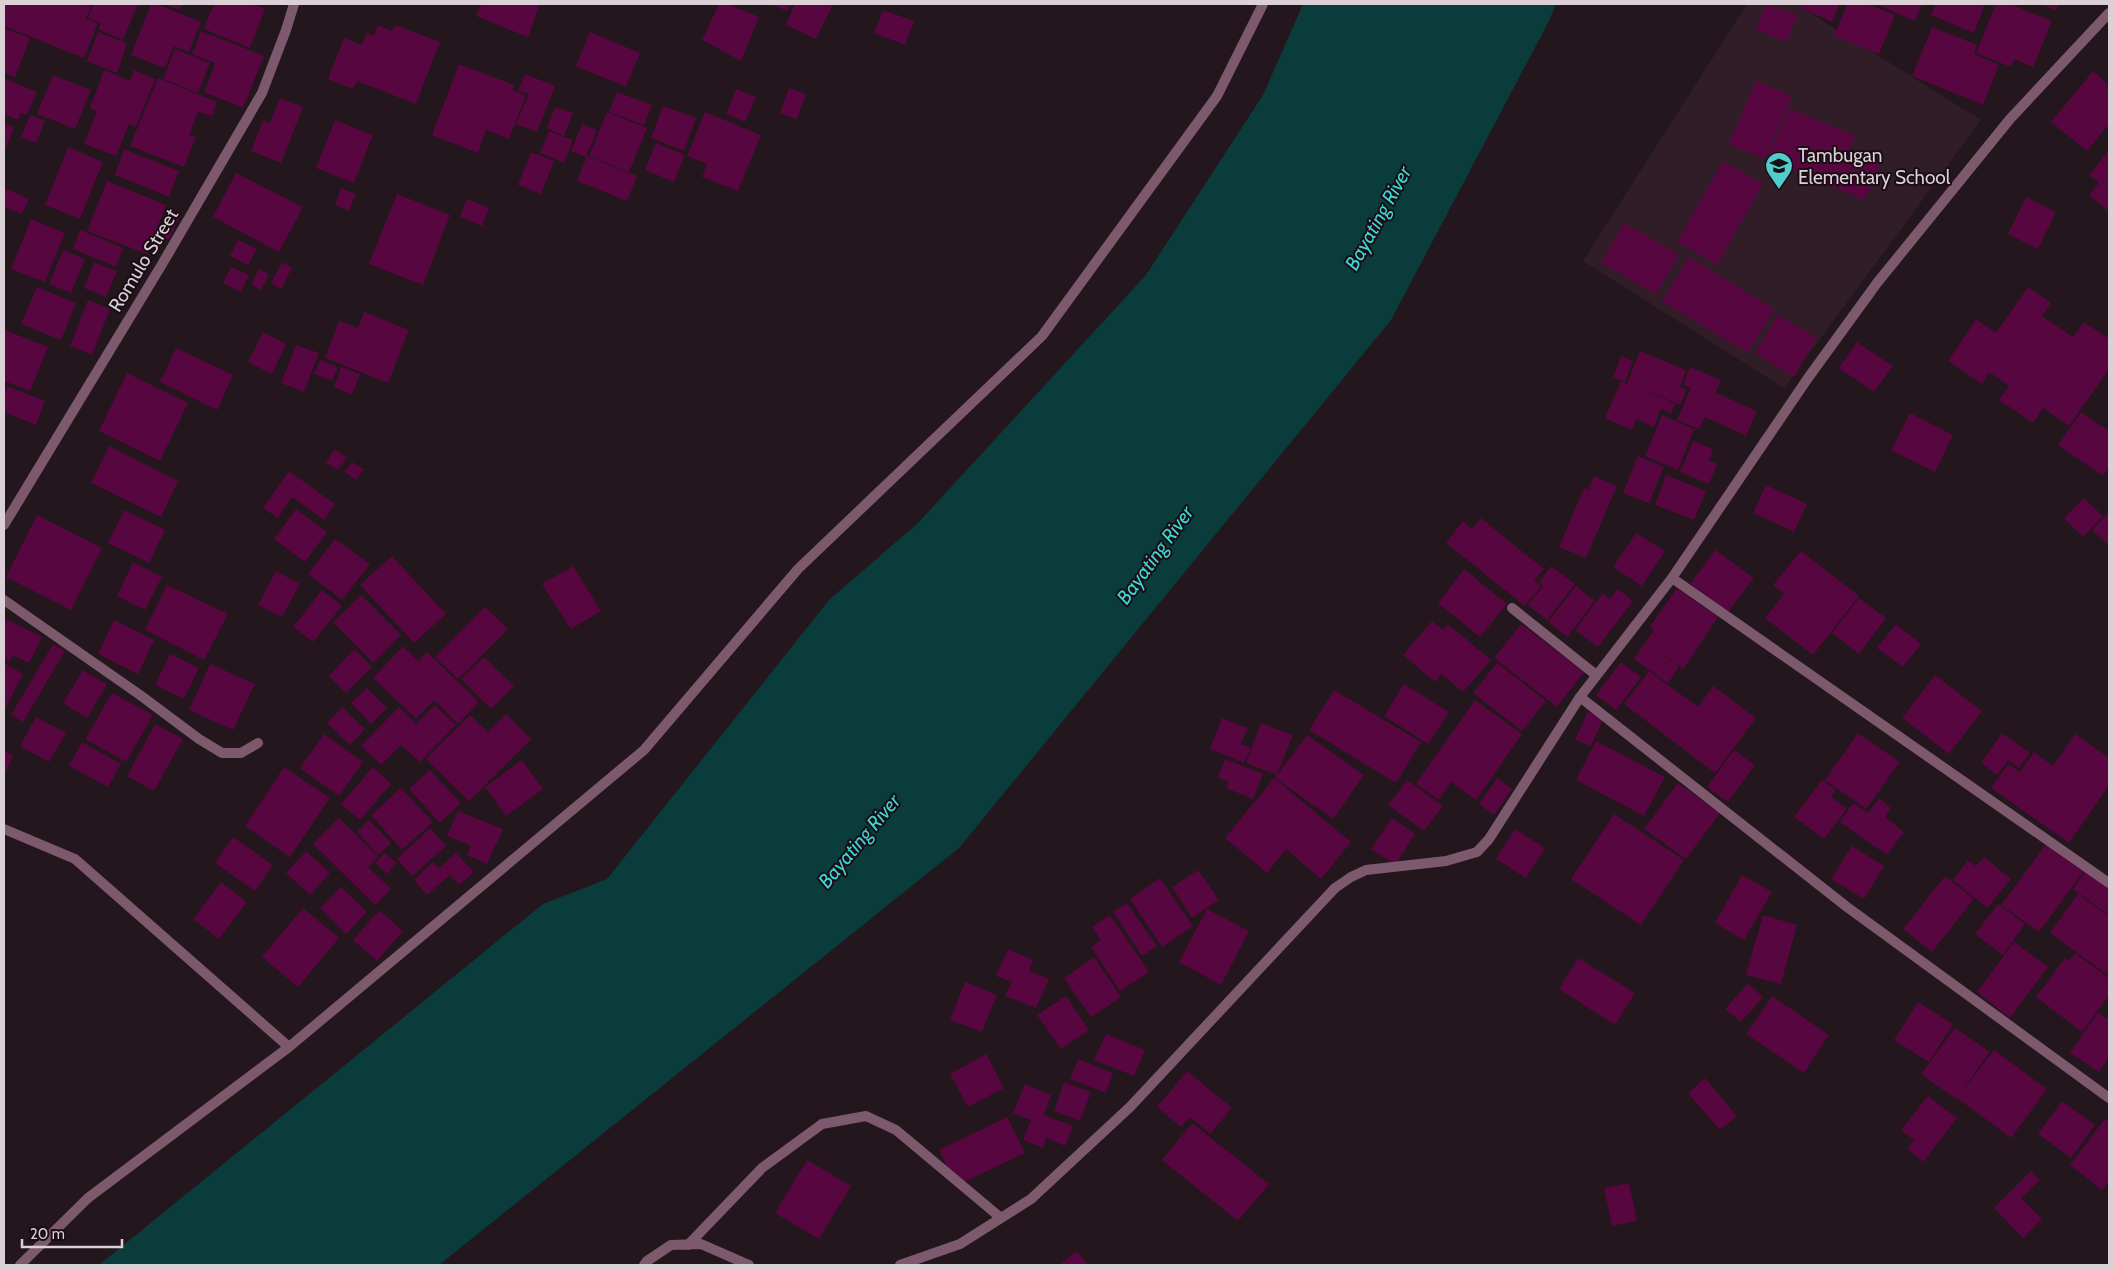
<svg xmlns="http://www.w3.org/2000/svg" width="2113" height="1269" font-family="Cabin,sans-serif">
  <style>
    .built { fill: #301d28 }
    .water { fill: #0b3c3c }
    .building { fill: #58063f }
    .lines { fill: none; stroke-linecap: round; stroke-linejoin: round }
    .lane { stroke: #7d596d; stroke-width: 10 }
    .street { stroke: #7d596d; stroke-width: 10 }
    .labels { text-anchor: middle; stroke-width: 4; stroke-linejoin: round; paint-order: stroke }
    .poi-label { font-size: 19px; fill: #dad0d5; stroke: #1a0d14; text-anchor: start }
    .street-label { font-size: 19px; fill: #dad0d5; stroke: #1a0d14 }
    .water-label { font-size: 20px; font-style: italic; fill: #3cd6d5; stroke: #1a0d14 }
  </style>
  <rect width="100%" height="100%" fill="#23161d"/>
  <path class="built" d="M 1747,4 L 1796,4 L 1981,120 L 1784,388 L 1583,261 Z"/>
  <path class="water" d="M 1303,4 L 1556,4 L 1549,21 L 1391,320 L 959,848 L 439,1265 L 99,1265 L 543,904 L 607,879 L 829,600 L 918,523 L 1146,275 L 1263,95 Z"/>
  <path class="building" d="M 6,4 L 83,4 L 91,7 L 86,19 L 98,23 L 84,58 L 4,26 L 4,9 Z
    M 94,4 L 138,4 L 123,40 L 98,29 L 101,23 L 88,18 Z
    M 151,4 L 156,4 L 201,22 L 189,52 L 174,46 L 165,68 L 131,55 Z
    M 164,4 L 182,4 L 180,10 Z
    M 214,4 L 253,4 L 265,9 L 250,48 L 204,29 Z
    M 481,4 L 540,4 L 528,37 L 476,16 Z
    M 719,4 L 727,4 L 759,17 L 741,61 L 702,40 Z
    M 770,4 L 790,4 L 787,11 Z
    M 795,4 L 833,4 L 816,39 L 786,25 Z
    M 1766,4 L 1797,15 L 1787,42 L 1756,30 Z
    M 1800,4 L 1840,4 L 1832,22 L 1799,7 Z
    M 1847,4 L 1867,4 L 1895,15 L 1879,54 L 1834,36 Z
    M 1878,4 L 1922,4 L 1915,21 L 1878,5 Z
    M 1936,4 L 1985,4 L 1974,33 L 1931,15 Z
    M 1996,4 L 2010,4 L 2052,21 L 2033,67 L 2014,59 L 2011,67 L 1976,53 Z
    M 2041,4 L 2058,4 L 2056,10 Z
    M 883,10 L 914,21 L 905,45 L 874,33 Z
    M 378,25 L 392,31 L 395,25 L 440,42 L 416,104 L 357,81 L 353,89 L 328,79 L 344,38 L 362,45 L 367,33 L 374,36 Z
    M 1932,27 L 1977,45 L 1974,54 L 1999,65 L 1983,105 L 1912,76 Z
    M 4,28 L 30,38 L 15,77 L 4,73 Z
    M 201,31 L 264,56 L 243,108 L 204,92 L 215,63 L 192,54 Z
    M 98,32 L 127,43 L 117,73 L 87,61 Z
    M 590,32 L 640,53 L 626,87 L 576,66 Z
    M 175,49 L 210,63 L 198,93 L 163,79 Z
    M 459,64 L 514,85 L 512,90 L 526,96 L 509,139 L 486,130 L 478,153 L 432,135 Z
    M 104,70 L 130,81 L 134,70 L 155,79 L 136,127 L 129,124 L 116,156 L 84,144 L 97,111 L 90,108 Z
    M 2093,71 L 2109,85 L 2109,124 L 2087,151 L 2051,122 Z
    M 525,74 L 555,86 L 537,132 L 516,124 L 529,94 L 518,91 Z
    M 53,75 L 91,90 L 75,129 L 37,114 Z
    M 4,78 L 37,92 L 27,115 L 21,113 L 18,120 L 4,114 Z
    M 158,78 L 217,102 L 212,116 L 198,112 L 189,135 L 196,137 L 184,167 L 130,146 Z
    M 1756,81 L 1792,96 L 1765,159 L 1729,144 Z
    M 789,88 L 806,94 L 797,119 L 780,113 Z
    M 736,89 L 756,97 L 745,122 L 726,114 Z
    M 617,92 L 652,105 L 644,125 L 609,112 Z
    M 280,98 L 303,107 L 281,163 L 251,151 L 263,120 L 270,123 Z
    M 663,106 L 696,118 L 684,151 L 651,138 Z
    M 555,107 L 573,113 L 564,136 L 547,128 Z
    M 1789,108 L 1855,136 L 1850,149 L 1881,162 L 1865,200 L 1767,159 Z
    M 607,112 L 647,128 L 629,172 L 589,156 Z
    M 705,112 L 761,135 L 738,191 L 702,177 L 707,164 L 687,156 Z
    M 30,115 L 45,121 L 36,143 L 21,137 Z
    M 335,120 L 373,135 L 354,183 L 316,168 Z
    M 4,123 L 14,127 L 4,154 Z
    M 582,124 L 597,130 L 586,157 L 571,151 Z
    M 549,131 L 573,140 L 564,163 L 540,153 Z
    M 656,143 L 685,155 L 674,182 L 645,170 Z
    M 68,147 L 103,162 L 80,219 L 45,205 Z
    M 124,149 L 179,171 L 169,197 L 115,175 Z
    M 2109,150 L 2109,212 L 2089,195 L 2099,183 L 2089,175 Z
    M 531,152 L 554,161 L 541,194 L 518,185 Z
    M 587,156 L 637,176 L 627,201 L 577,181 Z
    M 1723,161 L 1763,184 L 1717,265 L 1677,242 Z
    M 236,173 L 303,207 L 279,252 L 213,217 Z
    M 107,181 L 166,205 L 147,254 L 87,231 Z
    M 4,188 L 29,199 L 22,214 L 4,207 Z
    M 341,188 L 356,194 L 349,211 L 335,205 Z
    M 397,194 L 450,215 L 423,285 L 369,264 Z
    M 2026,197 L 2056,212 L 2038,249 L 2008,234 Z
    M 467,199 L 489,208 L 482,226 L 460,217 Z
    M 168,212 L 179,217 L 169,240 L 159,235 Z
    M 31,219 L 65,233 L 45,282 L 11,269 Z
    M 1624,223 L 1679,255 L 1656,294 L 1601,263 Z
    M 80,230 L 123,248 L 116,267 L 73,249 Z
    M 238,240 L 257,249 L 248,265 L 230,256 Z
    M 63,250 L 85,259 L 71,293 L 49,284 Z
    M 1689,257 L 1774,309 L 1748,353 L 1662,301 Z
    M 94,262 L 117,271 L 106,297 L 84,288 Z
    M 282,262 L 292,268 L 281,289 L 271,283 Z
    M 231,267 L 249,275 L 241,292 L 223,283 Z
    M 259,269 L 269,274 L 261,290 L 251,285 Z
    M 37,287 L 76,303 L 61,340 L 21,324 Z
    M 2028,287 L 2051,303 L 2042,316 L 2073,337 L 2084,322 L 2109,339 L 2109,369 L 2069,426 L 2043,408 L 2033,423 L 1999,400 L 2009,386 L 1989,372 L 1982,384 L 1948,361 L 1976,319 L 1996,333 Z
    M 88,300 L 110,309 L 92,355 L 70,346 Z
    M 364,312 L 409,330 L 388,383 L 325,358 L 339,321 L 358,328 Z
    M 1778,315 L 1817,338 L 1794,377 L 1755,353 Z
    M 5,330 L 48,347 L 30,391 L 4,381 Z
    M 263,332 L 286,344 L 272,374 L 248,362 Z
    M 1857,342 L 1893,366 L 1874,392 L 1839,368 Z
    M 296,345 L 319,353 L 304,392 L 281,383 Z
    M 176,348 L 233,375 L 217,410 L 160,382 Z
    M 1640,351 L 1686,370 L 1680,387 L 1687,390 L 1680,405 L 1630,384 L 1675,404 L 1671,413 L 1661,409 L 1654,427 L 1636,419 L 1632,430 L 1605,418 L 1621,381 L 1627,384 Z
    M 1621,356 L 1633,361 L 1625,382 L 1613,377 Z
    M 320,360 L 338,367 L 332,381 L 314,374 Z
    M 341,367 L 360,374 L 352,395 L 334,387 Z
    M 1690,367 L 1721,380 L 1706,415 L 1716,393 L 1757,411 L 1746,436 L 1705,417 L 1699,429 L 1677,420 L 1691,388 L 1683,385 Z
    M 127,373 L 188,403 L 160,461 L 99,431 Z
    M 7,386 L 45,401 L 36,425 L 4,412 L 4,394 Z
    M 2081,412 L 2109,431 L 2109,467 L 2103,476 L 2058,445 Z
    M 1910,413 L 1953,435 L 1935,472 L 1891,450 Z
    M 1662,415 L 1694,429 L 1678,470 L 1645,456 Z
    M 1693,441 L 1713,449 L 1709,461 L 1717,464 L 1709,484 L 1680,472 Z
    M 109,446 L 178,481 L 161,517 L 91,483 Z
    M 334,449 L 347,457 L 338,470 L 326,463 Z
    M 1638,456 L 1664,467 L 1649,503 L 1623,493 Z
    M 352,462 L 364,469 L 356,480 L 344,472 Z
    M 289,471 L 335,504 L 324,520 L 292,497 L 278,518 L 263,508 Z
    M 1666,475 L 1706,491 L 1694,520 L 1655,505 Z
    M 1594,476 L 1617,486 L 1586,558 L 1559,547 L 1584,488 L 1588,490 Z
    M 1766,485 L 1807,504 L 1794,532 L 1753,513 Z
    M 2084,498 L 2103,516 L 2083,537 L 2064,518 Z
    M 296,509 L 327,532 L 305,562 L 274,539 Z
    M 124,510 L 165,530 L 149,563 L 108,543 Z
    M 2109,512 L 2109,546 L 2092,530 Z
    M 37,515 L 102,548 L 71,610 L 6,577 Z
    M 1481,518 L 1544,569 L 1534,580 L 1541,586 L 1525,606 L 1446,543 L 1463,521 L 1472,529 Z
    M 1636,533 L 1665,551 L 1642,586 L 1613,567 Z
    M 335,539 L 370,564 L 342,600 L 308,574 Z
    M 1715,550 L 1754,578 L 1728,612 L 1690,584 Z
    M 1801,551 L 1859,596 L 1813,655 L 1765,618 L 1784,594 L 1773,585 Z
    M 392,556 L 446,614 L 414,643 L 360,585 Z
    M 133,562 L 162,577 L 145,610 L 117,596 Z
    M 573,566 L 601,611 L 571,629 L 542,584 Z
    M 1551,566 L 1575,584 L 1547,620 L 1528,605 L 1543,586 L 1539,582 Z
    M 1464,569 L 1507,604 L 1480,637 L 1438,603 Z
    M 276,571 L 300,584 L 282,617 L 258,605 Z
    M 167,585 L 228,614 L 204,660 L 145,630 Z
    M 1576,586 L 1595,601 L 1567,637 L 1548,622 Z
    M 1677,588 L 1718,617 L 1683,669 L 1652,647 L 1679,667 L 1668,683 L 1634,659 L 1654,630 L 1650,627 Z
    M 1618,589 L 1633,601 L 1598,647 L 1575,630 L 1603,593 L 1610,599 Z
    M 322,590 L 342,606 L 313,642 L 293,627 Z
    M 361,595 L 401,635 L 373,663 L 333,622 Z
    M 1859,598 L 1886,618 L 1859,654 L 1832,633 Z
    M 485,607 L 508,629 L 458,679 L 435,657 Z
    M 6,619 L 42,637 L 29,663 L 13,655 L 10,662 L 4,659 L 4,624 Z
    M 114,620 L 154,640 L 138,674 L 98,654 Z
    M 1432,621 L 1443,630 L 1448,624 L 1491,660 L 1463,692 L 1441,674 L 1435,682 L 1403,655 Z
    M 1521,624 L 1584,672 L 1557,707 L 1494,658 Z
    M 1896,624 L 1921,644 L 1903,667 L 1877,648 Z
    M 53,644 L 65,651 L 23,722 L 11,715 Z
    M 403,646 L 418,661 L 427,652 L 479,702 L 458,724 L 434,700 L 416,719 L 373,678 Z
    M 354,649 L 372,667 L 346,693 L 329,676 Z
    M 170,654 L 199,668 L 184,699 L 155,685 Z
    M 484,657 L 514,686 L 491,709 L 461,679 Z
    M 1621,662 L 1641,677 L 1616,710 L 1596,695 Z
    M 4,663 L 23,674 L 4,711 Z
    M 1497,663 L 1546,701 L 1522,731 L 1473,693 Z
    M 210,664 L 255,684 L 233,730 L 189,710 Z
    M 83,670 L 107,684 L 87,718 L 63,703 Z
    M 1649,671 L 1698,707 L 1713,686 L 1756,718 L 1715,773 L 1624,704 Z
    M 1935,675 L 1982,711 L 1949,754 L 1902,718 Z
    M 1404,684 L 1449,712 L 1428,744 L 1384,716 Z
    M 367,688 L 387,708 L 371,724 L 351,703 Z
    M 1334,690 L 1421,742 L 1396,783 L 1309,730 Z
    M 112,693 L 153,715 L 126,762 L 85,739 Z
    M 1475,700 L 1522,734 L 1476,800 L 1451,782 L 1439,800 L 1416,784 Z
    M 435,705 L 456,725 L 420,762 L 401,745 L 381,765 L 361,746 L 399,707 L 416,724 Z
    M 342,707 L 365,729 L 350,745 L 327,723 Z
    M 1588,711 L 1603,719 L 1591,746 L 1575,740 Z
    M 506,714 L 531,739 L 469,801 L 426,759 L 470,715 L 488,732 Z
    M 36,717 L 66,733 L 49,762 L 20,746 Z
    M 1222,718 L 1248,728 L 1241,744 L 1251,748 L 1244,763 L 1210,749 Z
    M 1261,723 L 1293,735 L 1277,775 L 1246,763 Z
    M 155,724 L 183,739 L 154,791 L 127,776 Z
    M 1858,733 L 1900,762 L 1866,809 L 1825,780 Z
    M 2002,733 L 2030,753 L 2019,768 L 2008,760 L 1997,775 L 1981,763 Z
    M 324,734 L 363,762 L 339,796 L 300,768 Z
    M 2075,734 L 2109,758 L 2109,785 L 2069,843 L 1991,788 L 2008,764 L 2020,772 L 2034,752 L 2053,766 Z
    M 1307,735 L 1364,775 L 1333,819 L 1275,778 Z
    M 1596,741 L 1665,777 L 1644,816 L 1576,780 Z
    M 82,742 L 121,764 L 108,787 L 69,766 Z
    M 1734,750 L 1755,765 L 1728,802 L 1707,787 Z
    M 4,751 L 13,755 L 4,777 Z
    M 1225,759 L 1263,774 L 1253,799 L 1226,788 L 1229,782 L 1218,778 Z
    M 522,760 L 543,789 L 506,816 L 485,787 Z
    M 284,767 L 330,798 L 290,857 L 245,826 Z
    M 373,767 L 391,784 L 360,820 L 341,804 Z
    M 430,770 L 461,803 L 440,823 L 409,789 Z
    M 1274,778 L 1351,842 L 1321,879 L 1286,849 L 1267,873 L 1225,838 Z
    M 1497,778 L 1512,789 L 1494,815 L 1479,804 Z
    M 1407,780 L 1443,806 L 1424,831 L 1388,805 Z
    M 1822,780 L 1836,790 L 1831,797 L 1847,809 L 1824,839 L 1794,817 Z
    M 1678,783 L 1720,813 L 1686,859 L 1644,829 Z
    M 401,788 L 433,822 L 402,850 L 371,815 Z
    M 1879,798 L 1891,808 L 1885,817 L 1904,832 L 1887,855 L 1840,822 L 1853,803 L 1868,813 Z
    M 458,811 L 503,829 L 487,864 L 467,855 L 471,846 L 447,836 Z
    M 1614,814 L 1684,860 L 1641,925 L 1571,879 Z
    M 339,818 L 378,857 L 368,867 L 391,889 L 375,905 L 313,844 Z
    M 1392,818 L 1415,834 L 1395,865 L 1371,849 Z
    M 369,820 L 391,843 L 378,855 L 357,832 Z
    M 430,828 L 446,846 L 412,876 L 397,859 Z
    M 1515,829 L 1545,848 L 1526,878 L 1496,859 Z
    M 233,837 L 273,865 L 255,891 L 215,863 Z
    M 2047,843 L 2084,871 L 2039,932 L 2001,905 Z
    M 1852,846 L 1884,866 L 1864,899 L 1831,879 Z
    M 306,851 L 330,873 L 310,895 L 286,873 Z
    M 385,853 L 397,863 L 387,874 L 375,863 Z
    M 456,853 L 474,872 L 459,885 L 450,875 L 427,895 L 414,880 L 433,862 L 439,868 Z
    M 1984,857 L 2011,879 L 1987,908 L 1953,880 L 1968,860 L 1976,866 Z
    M 1198,870 L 1219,900 L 1192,918 L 1172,887 Z
    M 2086,870 L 2109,887 L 2109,915 L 2073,889 Z
    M 1742,875 L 1772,892 L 1744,940 L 1715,923 Z
    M 1945,876 L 1974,899 L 1932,952 L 1903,929 Z
    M 1160,878 L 1193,926 L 1162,947 L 1130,899 Z
    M 221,882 L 247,902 L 219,939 L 193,919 Z
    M 341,887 L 367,912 L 346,934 L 320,908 Z
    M 2078,894 L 2109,916 L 2109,976 L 2050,933 Z
    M 1127,903 L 1157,946 L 1142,956 L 1113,912 Z
    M 1998,904 L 2025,924 L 2003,955 L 1975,934 Z
    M 303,908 L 339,938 L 298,987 L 262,957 Z
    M 1207,909 L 1249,931 L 1221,985 L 1179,962 Z
    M 379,910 L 403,931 L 377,961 L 353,940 Z
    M 1110,915 L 1149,972 L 1120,991 L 1091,947 L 1101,940 L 1092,927 Z
    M 1763,915 L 1797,925 L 1781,984 L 1746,975 Z
    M 2014,942 L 2048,967 L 2010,1018 L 1977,992 Z
    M 1008,949 L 1033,960 L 1029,971 L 1049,979 L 1036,1008 L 1005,996 L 1012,982 L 996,976 Z
    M 2075,953 L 2109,978 L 2109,995 L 2082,1032 L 2036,997 L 2065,958 L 2069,961 Z
    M 1094,957 L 1121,997 L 1091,1017 L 1064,978 Z
    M 1578,958 L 1635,993 L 1615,1025 L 1559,989 Z
    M 965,982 L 997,995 L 982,1032 L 950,1020 Z
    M 1748,983 L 1763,997 L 1741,1022 L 1725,1009 Z
    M 1066,996 L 1089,1030 L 1061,1049 L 1037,1015 Z
    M 1772,996 L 1829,1035 L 1804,1073 L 1746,1034 Z
    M 1918,1002 L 1953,1024 L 1929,1062 L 1894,1040 Z
    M 2098,1012 L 2109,1020 L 2109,1057 L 2099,1072 L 2070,1053 Z
    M 1955,1028 L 1990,1052 L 1956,1099 L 1921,1074 Z
    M 1106,1034 L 1145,1050 L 1134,1076 L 1094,1060 Z
    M 1994,1050 L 2047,1089 L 2011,1138 L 1957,1098 Z
    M 986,1054 L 1004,1088 L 968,1107 L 950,1074 Z
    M 1078,1059 L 1113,1073 L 1106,1093 L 1070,1079 Z
    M 1187,1071 L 1232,1108 L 1210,1134 L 1190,1117 L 1181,1127 L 1157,1107 Z
    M 1705,1078 L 1737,1116 L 1720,1130 L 1688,1093 Z
    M 1064,1082 L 1091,1092 L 1080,1121 L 1054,1111 Z
    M 1025,1084 L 1051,1095 L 1044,1115 L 1073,1126 L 1065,1146 L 1046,1138 L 1043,1148 L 1023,1140 L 1031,1120 L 1013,1113 Z
    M 1928,1096 L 1957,1118 L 1923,1162 L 1907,1149 L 1914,1140 L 1901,1130 Z
    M 2062,1101 L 2095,1125 L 2071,1158 L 2038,1134 Z
    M 1007,1117 L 1025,1153 L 956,1186 L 939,1150 Z
    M 2105,1119 L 2109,1122 L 2109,1181 L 2102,1190 L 2070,1165 Z
    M 1192,1123 L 1269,1184 L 1238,1221 L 1162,1160 Z
    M 807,1160 L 851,1186 L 819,1239 L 775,1213 Z
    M 2031,1171 L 2040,1180 L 2021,1198 L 2042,1219 L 2023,1238 L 1994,1208 Z
    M 1629,1183 L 1637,1221 L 1612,1226 L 1604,1188 Z
    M 1077,1251 L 1088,1265 L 1059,1265 Z"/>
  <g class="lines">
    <path class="lane" d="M 1512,608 L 1596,675"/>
    <path class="street" d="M 4,525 L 161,266 L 262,93 L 286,30 L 294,4
      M 1672,578 L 2109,883
      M 4,600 L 140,695 L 199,739 L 222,753 L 241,753 L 258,743
      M 1580,697 L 1847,907 L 2109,1098
      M 4,829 L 75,859 L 289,1047
      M 688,1245 L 762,1168 L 822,1124 L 866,1116 L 896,1130 L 1001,1218
      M 20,1265 L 88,1198 L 289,1047 L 644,750 L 798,569 L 1042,336 L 1217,96 L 1263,4
      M 644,1265 L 647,1261 L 671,1245 L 701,1244 L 749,1265
      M 900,1265 L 960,1244 L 1031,1199 L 1130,1107 L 1335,888 L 1351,877 L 1366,870 L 1446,861 L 1477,852 L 1489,839 L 1580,697 L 1672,578 L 1808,378 L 1877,283 L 2010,119 L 2109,13"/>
  </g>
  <defs>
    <symbol id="school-pin" viewBox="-11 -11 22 30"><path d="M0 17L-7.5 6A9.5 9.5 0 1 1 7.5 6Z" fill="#53cdcb" stroke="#1a0d14"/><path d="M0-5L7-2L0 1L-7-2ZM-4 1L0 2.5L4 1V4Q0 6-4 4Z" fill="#111"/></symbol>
  </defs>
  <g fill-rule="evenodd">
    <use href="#school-pin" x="1763" y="150" width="32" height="43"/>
  </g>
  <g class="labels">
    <g class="poi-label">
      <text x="1798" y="162">Tambugan<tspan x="1798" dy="22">Elementary School</tspan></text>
    </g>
    <g class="street-label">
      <text transform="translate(143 260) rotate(-59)" y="7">Romulo Street</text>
    </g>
    <g class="water-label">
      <text transform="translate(1378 218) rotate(-61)" y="7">Bayating River</text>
      <text transform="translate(1155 555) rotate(-54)" y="7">Bayating River</text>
      <text transform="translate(859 841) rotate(-50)" y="7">Bayating River</text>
    </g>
  </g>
  <rect width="2113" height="1269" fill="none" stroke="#dad0d5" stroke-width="10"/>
  <path d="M22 1239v8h100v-8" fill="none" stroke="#dad0d5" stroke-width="2.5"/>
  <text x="30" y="1239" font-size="15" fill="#dad0d5" stroke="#1a0d14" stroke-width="4" paint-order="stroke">20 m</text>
</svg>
